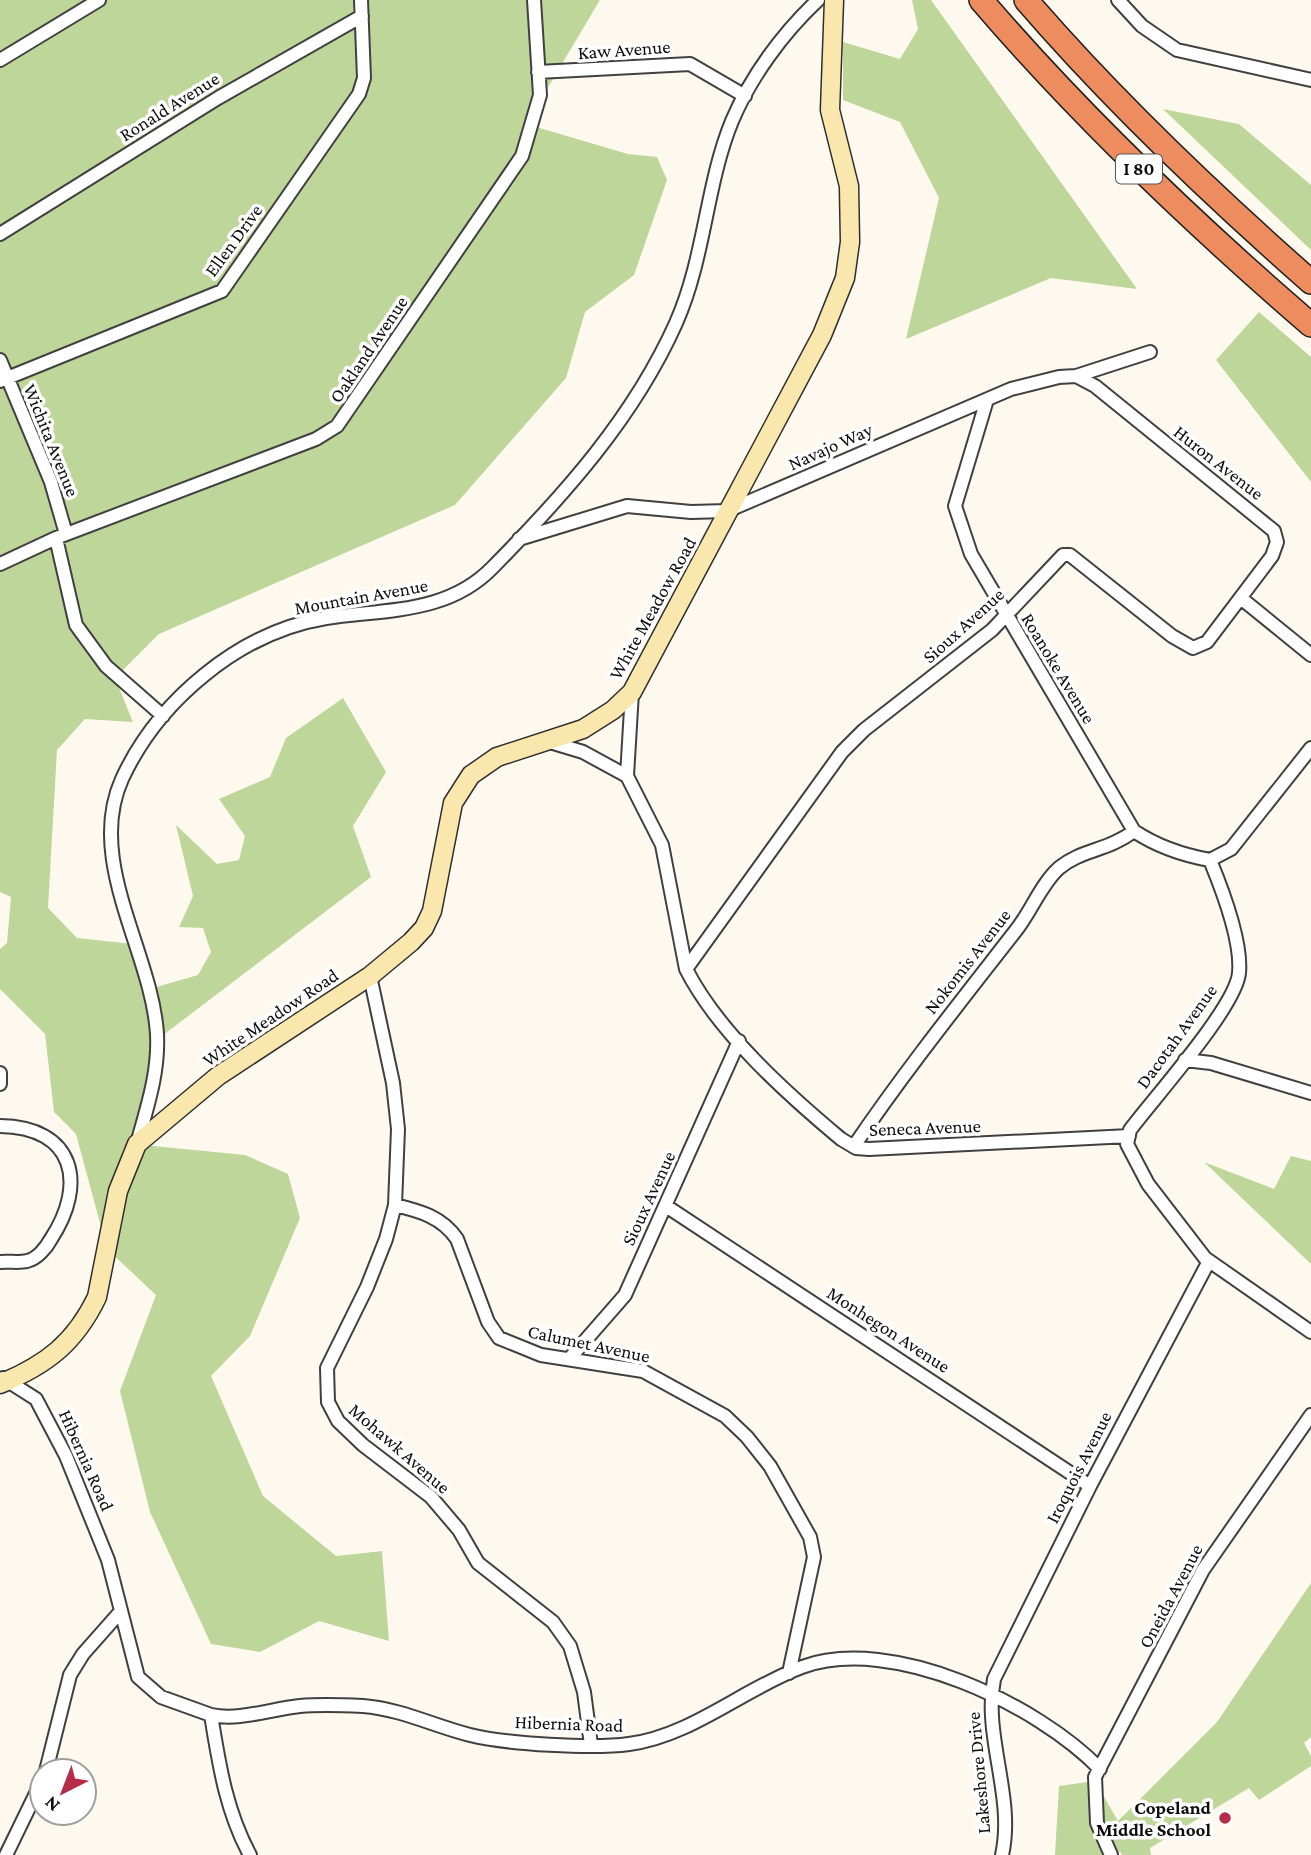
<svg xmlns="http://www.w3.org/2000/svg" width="1311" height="1855" font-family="'Crimson Pro',serif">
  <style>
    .forest { fill: #bed69a }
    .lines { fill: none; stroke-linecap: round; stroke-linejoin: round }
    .street-casing { stroke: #404040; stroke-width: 16 }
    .secondary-casing { stroke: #2f2f2f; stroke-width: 21 }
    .highway-casing { stroke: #1e1e1e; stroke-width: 26 }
    .street { stroke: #fff; stroke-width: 12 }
    .secondary { stroke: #fae7ad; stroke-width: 18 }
    .highway { stroke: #ec8c5f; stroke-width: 23 }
    .poi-dot { fill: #b52d46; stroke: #fff; stroke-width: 2.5 }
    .labels { text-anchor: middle; stroke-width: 7; stroke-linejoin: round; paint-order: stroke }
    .shield { fill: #fff; stroke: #565656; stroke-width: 2 }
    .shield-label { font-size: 18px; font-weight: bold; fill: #0d0d0d }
    .street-label { font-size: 19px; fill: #0d0d0d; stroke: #fff }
    .poi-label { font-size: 19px; font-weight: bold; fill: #0d0d0d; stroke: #fff; text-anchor: end }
  </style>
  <rect width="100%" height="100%" fill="#fef9ef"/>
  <path class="forest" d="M 0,0 L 600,0 L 526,124 L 628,154 L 657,157 L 667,180 L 634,275 L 585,312 L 566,378 L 455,505 L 159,634 L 115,678 L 133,722 L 85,719 L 57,750 L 48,908 L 77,938 L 133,944 L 146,990 L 198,975 L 211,952 L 203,928 L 179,927 L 193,896 L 176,825 L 217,864 L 239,860 L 245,836 L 219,799 L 270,777 L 286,738 L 343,698 L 386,772 L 353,826 L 371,877 L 158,1039 L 133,1144 L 245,1155 L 288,1174 L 300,1218 L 250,1336 L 211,1376 L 263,1496 L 336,1556 L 382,1551 L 389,1641 L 319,1621 L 260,1652 L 211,1644 L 150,1512 L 120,1391 L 156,1295 L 107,1249 L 76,1134 L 54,1112 L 45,1034 L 0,989 L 0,949 L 7,943 L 11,897 L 0,892 Z
    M 912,0 L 931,0 L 1137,289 L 1051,278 L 906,339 L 939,198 L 900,122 L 843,100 L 843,42 L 900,59 L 918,29 Z
    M 1163,109 L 1239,124 L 1311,185 L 1311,250 Z
    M 1259,312 L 1311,357 L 1311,482 L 1216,360 Z
    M 1291,1156 L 1311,1161 L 1311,1264 L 1204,1162 L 1274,1189 Z
    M 1311,1583 L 1311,1737 L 1304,1743 L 1311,1756 L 1311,1766 L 1259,1800 L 1249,1788 L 1150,1848 L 1151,1855 L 1122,1855 L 1120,1851 L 1117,1855 L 1055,1855 L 1059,1786 L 1095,1781 L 1118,1821 L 1217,1722 Z"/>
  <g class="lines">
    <defs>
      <path id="street" d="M 1118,0 L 1142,26 L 1177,50 L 1311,80
        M 0,60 L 99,0
        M 538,72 L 690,64 L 745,96
        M 0,234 L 218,98 L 362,16
        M 0,360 L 51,482 L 66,534
        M 0,381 L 222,291 L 359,94 L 364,78 L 361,0
        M 986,403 L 955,506 L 971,554 L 1134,831 C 1158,847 1182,855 1210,860
        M 56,538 L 76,625 L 106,666 L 163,716
        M 519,539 L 627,506 L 691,512 L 727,511 L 1011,389 L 1059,377 L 1076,376 L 1150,352
        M 0,564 L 56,538 L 316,439 L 337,426 L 522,156 L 540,95 L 534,0
        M 1242,599 L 1311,655
        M 550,742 L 583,752 L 627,776 L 662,845 L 686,969 C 718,1032 787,1094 841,1139 L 856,1148 L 869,1149 L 1129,1136
        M 627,776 L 632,692
        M 1210,860 C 1222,889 1242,942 1239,973 C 1236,1007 1153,1099 1130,1130 L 1127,1144 L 1148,1184 L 1205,1258 L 1311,1332
        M 1210,860 L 1231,849 L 1311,748
        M 686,969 L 842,752 L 864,730 L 992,630 L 1063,555 L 1070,555 L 1172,636 L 1193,648 L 1207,642 L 1272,556 L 1277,542 L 1274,531 L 1095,386 L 1076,376
        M 370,976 L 393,1083 L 398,1129 L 395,1205 L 386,1239 L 367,1287 L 327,1368 L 328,1402 L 338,1421 L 363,1445 L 431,1497 L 459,1530 L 478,1563 L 553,1622 L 570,1646 L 584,1692 L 591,1745
        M 1185,1060 L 1211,1063 L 1311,1093
        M 0,1073 L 0,1084
        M 0,1126 C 75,1127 87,1184 51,1239 C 46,1248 37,1259 27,1261 C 19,1263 9,1261 0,1262
        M 137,1144 C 147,1107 159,1073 157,1034 C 152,952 85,861 122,779 C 158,701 239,632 326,618 C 386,609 448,614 493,567 C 565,494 634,417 676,323 C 705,258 706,184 732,121 C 751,76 783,33 818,0
        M 854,1146 C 905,1071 961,1001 1017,929 C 1031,911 1042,883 1059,868 C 1082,849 1108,851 1134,831
        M 395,1205 C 420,1211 442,1217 457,1239 L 488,1322 L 499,1338 L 541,1355 L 643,1371 L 725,1416 L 747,1437 L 770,1466 L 810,1537 L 814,1557 L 789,1673
        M 666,1206 L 1090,1486
        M 570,1358 L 625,1295 L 739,1041
        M 3,1378 L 36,1399 L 66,1456 L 108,1560 L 138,1677 L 161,1697 L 211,1715 C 219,1764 226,1811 250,1855
        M 211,1715 C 240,1721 270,1709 300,1706 C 321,1704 342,1705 363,1706 C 401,1709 434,1726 470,1735 C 506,1744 593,1749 629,1744 C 691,1736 743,1689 802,1667 C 892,1634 1038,1705 1100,1769
        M 46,1771 L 70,1675 L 83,1654 L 121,1611
        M 6,1855 L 42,1781
        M 1002,1855 C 1015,1797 983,1737 994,1679 L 1090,1486 L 1209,1261
        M 1111,1855 L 1097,1823 L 1095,1777 L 1203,1570 L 1311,1415"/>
      <path id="secondary" d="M 0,1384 C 46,1365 75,1343 97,1297 L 118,1191 L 137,1144 L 218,1076 L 370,976 L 411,942 L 424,928 L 432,911 L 453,803 L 471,775 L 497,757 L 583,729 L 613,710 L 632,692 L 822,335 L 845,278 L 850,242 L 849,186 L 830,110 L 834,0"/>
      <path id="highway" d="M 981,0 C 1082,118 1194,224 1311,325
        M 1026,0 C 1113,101 1211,194 1311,282"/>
    </defs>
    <use href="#street" class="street-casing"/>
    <use href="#secondary" class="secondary-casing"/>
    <use href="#highway" class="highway-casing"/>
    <use href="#street" class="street"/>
    <use href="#secondary" class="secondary"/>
    <use href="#highway" class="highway"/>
  </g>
  <circle class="poi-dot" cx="1225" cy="1818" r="7"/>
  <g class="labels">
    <rect class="shield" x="1116" y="154.5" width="46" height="29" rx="5"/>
    <g class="shield-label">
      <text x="1139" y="175">I 80</text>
    </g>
    <g class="street-label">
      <text transform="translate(624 49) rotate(-4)" y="7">Kaw Avenue</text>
      <text transform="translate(169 106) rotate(-32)" y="7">Ronald Avenue</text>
      <text transform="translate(233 240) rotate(-54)" y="7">Ellen Drive</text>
      <text transform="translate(368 349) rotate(-56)" y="7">Oakland Avenue</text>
      <text transform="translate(52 440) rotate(68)" y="7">Wichita Avenue</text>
      <text transform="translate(830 446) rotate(-24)" y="7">Navajo Way</text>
      <text transform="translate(1219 462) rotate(38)" y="7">Huron Avenue</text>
      <text transform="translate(361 596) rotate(-10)" y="7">Mountain Avenue</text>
      <text transform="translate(652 608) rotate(-61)" y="7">White Meadow Road</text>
      <text transform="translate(963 625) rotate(-42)" y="7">Sioux Avenue</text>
      <text transform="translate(1059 668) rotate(59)" y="7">Roanoke Avenue</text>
      <text transform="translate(967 961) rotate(-52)" y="7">Nokomis Avenue</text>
      <text transform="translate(270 1017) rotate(-34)" y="7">White Meadow Road</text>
      <text transform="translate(1176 1036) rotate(-54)" y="7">Dacotah Avenue</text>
      <text transform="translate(925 1127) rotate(-2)" y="7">Seneca Avenue</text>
      <text transform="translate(648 1198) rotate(-65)" y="7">Sioux Avenue</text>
      <text transform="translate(889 1329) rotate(33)" y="7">Monhegon Avenue</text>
      <text transform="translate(589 1343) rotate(12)" y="7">Calumet Avenue</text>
      <text transform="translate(400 1448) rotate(41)" y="7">Mohawk Avenue</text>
      <text transform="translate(87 1460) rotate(66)" y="7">Hibernia Road</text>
      <text transform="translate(1078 1467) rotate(-63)" y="7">Iroquois Avenue</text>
      <text transform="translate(1170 1596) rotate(-62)" y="7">Oneida Avenue</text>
      <text transform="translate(569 1723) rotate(2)" y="7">Hibernia Road</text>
      <text transform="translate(978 1773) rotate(-95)" y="7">Lakeshore Drive</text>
    </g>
    <g class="poi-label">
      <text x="1211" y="1814">Copeland<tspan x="1211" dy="22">Middle School</tspan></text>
    </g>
  </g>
  <g transform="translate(63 1792) rotate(222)"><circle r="33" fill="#ffffff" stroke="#9e9e9e" stroke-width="2"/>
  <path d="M0-5L12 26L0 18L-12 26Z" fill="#b52d46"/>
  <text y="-10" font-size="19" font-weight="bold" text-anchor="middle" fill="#0d0d0d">N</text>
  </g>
</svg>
